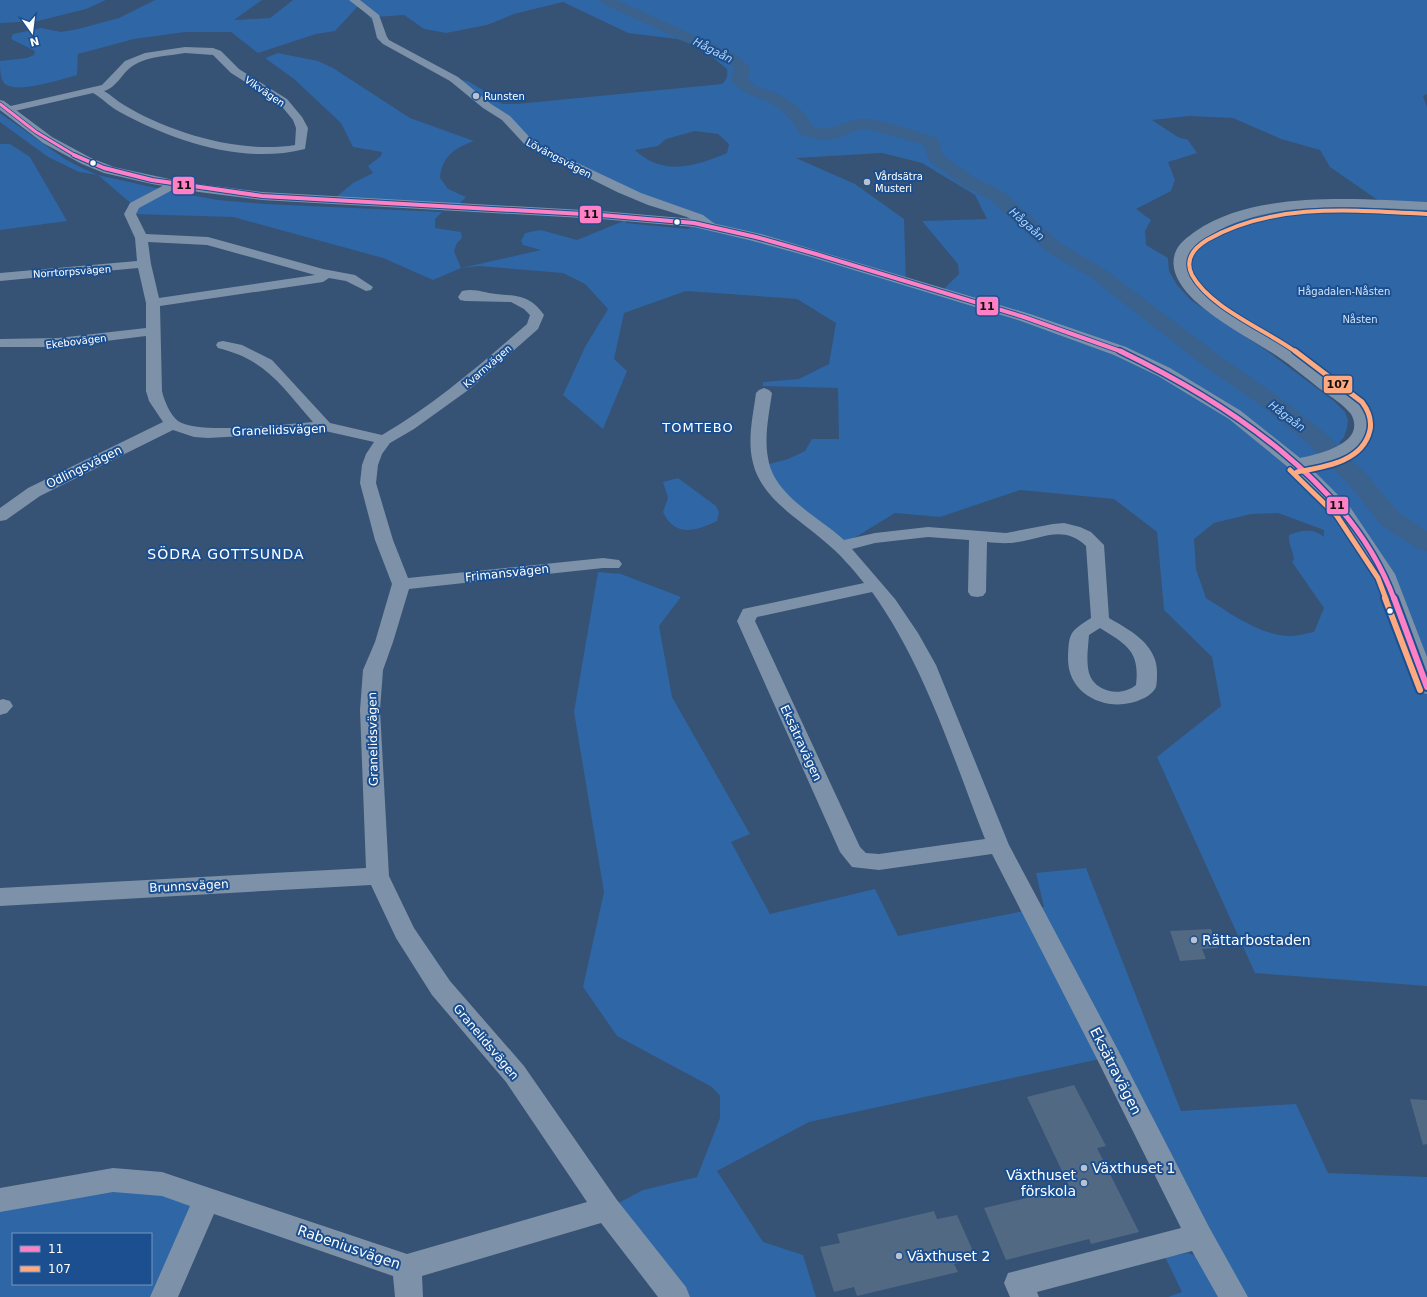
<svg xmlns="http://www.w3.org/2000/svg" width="1427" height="1297" font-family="'DejaVu Sans',sans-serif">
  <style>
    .green { fill: #2f66a5; fill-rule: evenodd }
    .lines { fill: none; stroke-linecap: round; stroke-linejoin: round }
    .river { fill: #3b618d; fill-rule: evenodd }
    .building { fill: #526984 }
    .minor { fill: #7d92a8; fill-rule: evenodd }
    .tertiary { fill: #7d92a8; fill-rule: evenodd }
    .bus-1-far3-casing { stroke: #1b4f8f; stroke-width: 4.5 }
    .bus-1-far2-casing { stroke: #1b4f8f; stroke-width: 6 }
    .bus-1-far1-casing { stroke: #1b4f8f; stroke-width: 8 }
    .bus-1-casing { stroke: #1b4f8f; stroke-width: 10 }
    .bus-2-far2-casing { stroke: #1b4f8f; stroke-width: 6 }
    .bus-2-far1-casing { stroke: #1b4f8f; stroke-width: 8 }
    .bus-2-casing { stroke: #1b4f8f; stroke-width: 10 }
    .bus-1-far3 { stroke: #ff80c5; stroke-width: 3 }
    .bus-1-far2 { stroke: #ff80c5; stroke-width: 4 }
    .bus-1-far1 { stroke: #ff80c5; stroke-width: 5 }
    .bus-1 { stroke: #ff80c5; stroke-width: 6 }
    .bus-2-far2 { stroke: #ffa980; stroke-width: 4 }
    .bus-2-far1 { stroke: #ffa980; stroke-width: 5 }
    .bus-2 { stroke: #ffa980; stroke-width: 6 }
    .poi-dot { fill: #b9c2ce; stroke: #1b4f8f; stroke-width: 1.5 }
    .bus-dot { fill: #fff; stroke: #1b4f8f; stroke-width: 1.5 }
    .labels { text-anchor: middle; stroke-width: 4; stroke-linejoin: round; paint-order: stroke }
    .far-street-label { font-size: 10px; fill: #fff; stroke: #1b4f8f }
    .far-poi-label { font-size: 10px; fill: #fff; stroke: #1b4f8f; text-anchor: start }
    .far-park-label { font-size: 10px; fill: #cfe3fa; stroke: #1b4f8f }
    .far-water-label { font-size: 11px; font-style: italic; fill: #b5d3f5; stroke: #1b4f8f }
    .street-label { font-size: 12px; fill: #fff; stroke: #1b4f8f }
    .neighbourhood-label { font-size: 13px; letter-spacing: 1px; fill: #fff; stroke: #1b4f8f }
    .quarter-label { font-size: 14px; letter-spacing: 1px; fill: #fff; stroke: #1b4f8f }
    .near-poi-label { font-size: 14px; fill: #fff; stroke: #1b4f8f; text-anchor: start }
    .near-street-label { font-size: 14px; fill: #fff; stroke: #1b4f8f }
    .line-badge { stroke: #1b4f8f; stroke-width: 1.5 }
    .pale-badge-label { font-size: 11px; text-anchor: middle; font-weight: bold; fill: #111 }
  </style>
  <rect width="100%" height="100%" fill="#365274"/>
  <path class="green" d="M 0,0 L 106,0 L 86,9 L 38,21 L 0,23 Z
    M 155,0 L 262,0 L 234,20 L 270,18 L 293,0 L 1427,0 L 1427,94 L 1423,96 L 1427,107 L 1427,202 L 1379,201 L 1330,167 L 1320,150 L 1281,139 L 1233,118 L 1189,116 L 1152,120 L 1178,137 L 1188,140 L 1197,153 L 1168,162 L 1175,180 L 1171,191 L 1136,209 L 1151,220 L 1145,231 L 1146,245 L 1168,258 L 1169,271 L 1177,285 L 1191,300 L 1270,353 L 1334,401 L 1345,412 L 1348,420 L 1347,428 L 1344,437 L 1339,443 L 1363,450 L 1370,412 C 1339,383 1300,364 1265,339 C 1236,319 1208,297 1184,271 L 1186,254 L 1208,232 L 1257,213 L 1322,207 L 1427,208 L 1427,986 L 1255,973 L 1157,757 L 1221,706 L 1212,657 L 1164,610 L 1157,532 L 1114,499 L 1020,490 L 940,517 L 895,513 L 841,546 L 803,515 L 762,466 L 788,459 L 805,451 L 812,439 L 839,439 L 838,388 L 763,386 L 763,382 L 799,379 L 829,364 L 836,323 L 797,299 L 686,291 L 624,313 L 614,359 L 627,371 L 603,429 L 563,395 L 585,347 L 608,309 L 585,284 L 563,273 L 479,266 L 461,268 L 433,280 L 383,258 L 233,217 L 130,214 L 134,206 L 98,175 L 79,172 L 48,157 L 0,122 L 0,113 L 65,159 L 80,167 L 98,175 L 174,192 L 218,200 L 265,204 L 442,212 L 435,219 L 435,228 L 461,232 L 462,238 L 457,243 L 454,251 L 461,268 L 541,250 L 523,245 L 521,241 L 525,233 L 541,230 L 577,240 L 626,220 L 626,223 L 688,229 L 699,220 L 652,202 L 531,145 L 509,121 L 454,79 L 468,81 L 486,92 L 491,99 L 503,104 L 517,104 L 722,84 C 727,79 728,76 727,69 L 700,47 L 677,39 L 628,33 L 563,2 L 514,14 L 487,25 L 446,33 L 424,29 L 404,15 L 376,17 L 380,32 L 360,4 L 335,31 L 316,34 L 258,53 L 231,32 L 185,32 L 134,39 L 78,54 L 77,75 C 62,79 18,94 5,84 C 0,79 0,69 0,61 L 27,58 L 34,55 L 35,51 L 11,39 L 13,34 L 41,28 L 61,32 L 78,29 L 119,18 ZM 695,131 L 718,134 L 729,144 L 727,153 C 695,166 664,177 635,150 L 658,146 L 666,139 ZM 882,153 L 922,163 L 975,195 L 987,219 L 922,221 L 958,264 L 959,274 L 941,292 L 906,282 L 904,219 L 855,184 L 796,158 ZM 1278,513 L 1324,530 L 1324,537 C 1314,528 1301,530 1289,535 C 1288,544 1293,550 1294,559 L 1292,562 L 1324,608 L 1314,632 C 1306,633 1295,637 1287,636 C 1258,634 1230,613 1206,598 L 1196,569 L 1194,539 L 1214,523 L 1251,514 Z
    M 278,53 L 318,61 L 333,68 L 410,118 L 474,141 C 455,148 442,156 440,178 L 448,189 L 466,197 L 459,204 L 336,197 L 353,183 L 373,173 L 368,166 L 381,156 L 382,152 L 353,147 L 341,123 L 294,79 L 265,58 Z
    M 0,144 L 10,144 L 30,157 L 67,221 L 0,230 Z
    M 678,478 L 716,506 L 719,512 L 717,521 C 696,531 675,538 663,512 L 668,498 L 663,482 Z
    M 598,572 L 621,574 L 681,597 L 659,626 L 672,697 L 750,834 L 731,842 L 770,914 L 875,889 L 898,936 L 1044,907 L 1036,873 L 1086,868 L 1181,1111 L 1296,1104 L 1328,1173 L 1427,1177 L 1427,1297 L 1234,1297 L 1109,1057 L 809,1122 L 717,1171 L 763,1242 L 803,1255 L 816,1297 L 676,1297 L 607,1209 L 643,1190 L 697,1177 L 720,1118 L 720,1096 L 712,1087 L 617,1036 L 583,987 L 604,892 L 574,712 Z
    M 113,1180 L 207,1198 L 164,1297 L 0,1297 L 0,1200 ZM 13,1234 L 151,1234 L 151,1284 L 13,1284 Z
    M 1188,1253 L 1201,1258 L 1222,1297 L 1168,1297 L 1182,1292 L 1165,1257 Z"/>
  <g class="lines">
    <path class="river" d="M 599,0 L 617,0 L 735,54 L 750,67 L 748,80 C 756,87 764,89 773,92 C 790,99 805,110 813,127 C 837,133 843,118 866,119 C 885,120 919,133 938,138 L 943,155 L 975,178 L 1004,192 L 1060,243 L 1104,269 L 1224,359 L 1275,394 L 1325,433 L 1369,477 L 1399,513 L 1427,531 L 1427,551 L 1418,549 L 1381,525 L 1351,487 L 1307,443 L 1259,404 L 1208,369 L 1090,277 L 1046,251 L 990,200 L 963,186 L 929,161 L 924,145 L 867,129 C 852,129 840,140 825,140 C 817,140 808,136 800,134 C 793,123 789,115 778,108 C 763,97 742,96 731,80 L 734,68 L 725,60 L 601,3 Z"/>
  </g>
  <path class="building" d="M 1211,929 L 1218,948 L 1202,949 L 1206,959 L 1180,961 L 1170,931 Z
    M 1074,1085 L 1106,1146 L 1097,1148 L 1139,1232 L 1091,1244 L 1089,1239 L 1006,1260 L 984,1208 L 1070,1188 L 1027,1097 Z
    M 1410,1099 L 1427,1100 L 1427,1144 L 1423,1145 Z
    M 934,1211 L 937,1219 L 957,1215 L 976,1258 L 954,1264 L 958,1272 L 857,1296 L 854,1287 L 834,1292 L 820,1247 L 840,1243 L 837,1234 Z"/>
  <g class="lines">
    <path class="minor" d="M 349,0 L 360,0 L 379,15 L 387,37 L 389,40 L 458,77 L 491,104 L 510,116 L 535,143 L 641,193 L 703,215 L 719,227 L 713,231 L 687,217 L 648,205 L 617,192 L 527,147 L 502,120 L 483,108 L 450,81 L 383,44 L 377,38 L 372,18 Z
      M 185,47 L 213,48 L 221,51 L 239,69 L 287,99 L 302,117 L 308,128 L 305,149 C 242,165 173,141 118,111 C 109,106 102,98 93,93 L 6,113 L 1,110 L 2,108 L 102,85 L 125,61 L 145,53 ZM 185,53 L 213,55 L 231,73 L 279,103 L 293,120 L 296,128 L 295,145 C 241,154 170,133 124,105 C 117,101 111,95 104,91 C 118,87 122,72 134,65 C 149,56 168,56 185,53 Z
      M 172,181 L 176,182 L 178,185 L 176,188 L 139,208 L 136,214 L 146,234 L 208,237 L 323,269 L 355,275 L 373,287 L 371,290 L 366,291 L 346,281 L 329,278 L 323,282 L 160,306 L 162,391 C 164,400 170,415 178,421 C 197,435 286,424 313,422 C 281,386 267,360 218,348 L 216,345 L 218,342 L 223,341 L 242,345 L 272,360 L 330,423 L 382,435 C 435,404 480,365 527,324 L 530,315 L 524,309 L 511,302 L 465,301 L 460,300 L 458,297 L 462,291 C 476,288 483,293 496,294 C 517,296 530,295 544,315 L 538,329 L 471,388 L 414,429 L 390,443 L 382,454 L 378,465 L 376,483 L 393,540 L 408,578 L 603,558 L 619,560 L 622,564 L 619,568 L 603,568 L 409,589 L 393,642 L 383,670 L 380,710 L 389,876 L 414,928 L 450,981 L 524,1066 L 617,1200 L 686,1287 L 690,1297 L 658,1297 L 601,1223 L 422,1276 L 423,1297 L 395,1297 L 393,1276 L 214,1214 L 178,1297 L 150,1297 L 190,1206 L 162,1196 L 113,1192 L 0,1212 L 0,1188 L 113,1168 L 162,1172 L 407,1254 L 587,1202 L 506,1082 L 432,995 L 396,938 L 371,885 L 0,906 L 0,888 L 366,868 L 360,710 L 363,670 L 375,642 L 392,584 L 375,540 L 360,483 L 362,465 L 366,454 L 374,442 L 325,431 L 208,438 L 194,437 L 173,430 L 40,496 L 6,520 L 0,521 L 0,508 L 28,488 L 163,422 L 149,401 L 146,391 L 146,336 L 58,347 L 0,347 L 0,339 L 58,338 L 146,328 L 146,303 L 138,268 L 0,281 L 0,273 L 137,261 L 135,238 L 124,214 L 130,203 ZM 148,242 L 207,245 L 315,275 L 159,298 L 151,264 Z
      M 764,388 L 769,390 L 772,393 C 769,414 764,436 768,458 C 774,496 818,516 844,540 L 875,533 L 928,527 L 1006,533 L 1053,524 L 1064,523 L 1080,527 L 1091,532 L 1104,545 L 1109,618 C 1121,625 1134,632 1144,642 C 1152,651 1157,660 1157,672 C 1157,677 1157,683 1156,687 C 1153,693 1147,697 1142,699 C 1111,714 1068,697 1068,659 C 1069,633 1069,632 1091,618 L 1086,546 C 1063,525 1045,538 1018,542 C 1008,544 997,543 987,542 L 986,592 L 983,596 L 977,597 L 971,596 L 968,592 L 969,540 L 928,537 L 875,543 L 852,549 L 895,599 L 918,633 L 936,665 L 1009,845 L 1118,1050 L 1209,1227 L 1248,1297 L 1218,1297 L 1192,1251 L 1037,1292 L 1039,1297 L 1010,1297 L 1004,1283 L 1008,1273 L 1181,1228 L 1099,1063 L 992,854 L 879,870 L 852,867 L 840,852 L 737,621 L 743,609 L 864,583 C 852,568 839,553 824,541 C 799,519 761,498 753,463 C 747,440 753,416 756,393 L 759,390 ZM 872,592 C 925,666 952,755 985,839 L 879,854 L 866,853 L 860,847 L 755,621 L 757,617 ZM 1100,628 C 1127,645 1140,651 1136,685 C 1122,697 1095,693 1089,673 C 1086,661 1088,648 1089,635 Z
      M 3,699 L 10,701 L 13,706 L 7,713 L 0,715 L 0,700 Z"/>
    <path class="tertiary" d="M 0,100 L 4,101 L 52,137 L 91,158 L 114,167 L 183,182 L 262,192 L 601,211 L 694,219 L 761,234 L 1030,314 L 1126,347 L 1170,368 L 1241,411 L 1300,458 C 1320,454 1367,443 1351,414 C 1343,404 1331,397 1320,389 C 1306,378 1292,366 1277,356 C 1249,338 1219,323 1194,300 C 1180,286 1166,267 1178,247 C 1183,240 1189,236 1196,231 C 1255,190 1358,199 1427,202 L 1427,210 C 1356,208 1263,197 1203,240 C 1192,248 1183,260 1190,274 C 1205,305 1262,331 1290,350 C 1311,365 1331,381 1352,395 C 1404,435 1347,459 1310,467 L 1350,507 L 1395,574 L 1427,657 L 1427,694 L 1419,692 L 1416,687 L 1375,574 L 1336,515 L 1289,468 L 1229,419 L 1158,376 L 1114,355 L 1018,320 L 811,257 L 753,241 L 694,227 L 601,219 L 262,200 L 199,192 L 152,184 L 104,173 L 82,164 L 43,143 L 0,110 Z"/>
    <defs>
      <path id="bus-1-far3" d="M 0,104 L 36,132 L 76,156"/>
      <path id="bus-1-far2" d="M 74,155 L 104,168 L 152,180 L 262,196 L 601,215 L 694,223 L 756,237 L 816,254 L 1024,317 L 1123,352"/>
      <path id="bus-1-far1" d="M 1120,351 C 1226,402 1352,484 1394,599"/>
      <path id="bus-1" d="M 1394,598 L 1427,687"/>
      <path id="bus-2-far2" d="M 1296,352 C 1266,330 1210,308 1192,275 C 1184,259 1194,248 1207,240 C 1274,202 1353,210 1427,214"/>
      <path id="bus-2-far1" d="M 1295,351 L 1362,402 C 1368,410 1372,420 1370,430 C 1363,462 1324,467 1297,472
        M 1290,470 L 1337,516 L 1378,578 L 1386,599"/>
      <path id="bus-2" d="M 1385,598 L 1420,690"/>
    </defs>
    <use href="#bus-1-far3" class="bus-1-far3-casing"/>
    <use href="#bus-1-far2" class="bus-1-far2-casing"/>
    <use href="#bus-1-far1" class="bus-1-far1-casing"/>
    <use href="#bus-1" class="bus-1-casing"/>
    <use href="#bus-2-far2" class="bus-2-far2-casing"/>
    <use href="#bus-2-far1" class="bus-2-far1-casing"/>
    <use href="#bus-2" class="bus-2-casing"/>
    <use href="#bus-1-far3" class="bus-1-far3"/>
    <use href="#bus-1-far2" class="bus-1-far2"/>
    <use href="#bus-1-far1" class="bus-1-far1"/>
    <use href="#bus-1" class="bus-1"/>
    <use href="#bus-2-far2" class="bus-2-far2"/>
    <use href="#bus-2-far1" class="bus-2-far1"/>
    <use href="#bus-2" class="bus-2"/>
  </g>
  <g class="poi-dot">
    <circle cx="476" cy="96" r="4"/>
    <circle cx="867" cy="182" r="4"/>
    <circle cx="1194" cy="940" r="4"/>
    <circle cx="1084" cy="1168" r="4"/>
    <circle cx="1084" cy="1183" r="4"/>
    <circle cx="899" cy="1256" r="4"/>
  </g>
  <g class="bus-dot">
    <circle cx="93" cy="163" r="3.5"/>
    <circle cx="677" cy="222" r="3.5"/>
    <circle cx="1390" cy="611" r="3.5"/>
  </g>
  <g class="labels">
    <g class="far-street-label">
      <text transform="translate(265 91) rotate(34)" y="4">Vikvägen</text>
      <text transform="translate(559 158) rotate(28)" y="4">Lövängsvägen</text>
      <text transform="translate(72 271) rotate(-4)" y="4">Norrtorpsvägen</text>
      <text transform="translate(76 341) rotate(-7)" y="4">Ekebovägen</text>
      <text transform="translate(487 366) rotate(-41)" y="4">Kvarnvägen</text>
    </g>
    <g class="far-poi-label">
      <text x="484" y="100">Runsten</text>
      <text x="875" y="180">Vårdsätra<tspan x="875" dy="12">Musteri</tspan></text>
    </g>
    <g class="far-park-label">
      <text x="1344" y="295">Hågadalen-Nåsten</text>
      <text x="1360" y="323">Nåsten</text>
    </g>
    <g class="far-water-label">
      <text transform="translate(713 50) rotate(27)" y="4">Hågaån</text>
      <text transform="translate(1027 224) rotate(42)" y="4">Hågaån</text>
      <text transform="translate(1287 416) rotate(37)" y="4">Hågaån</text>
    </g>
    <g class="street-label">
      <text transform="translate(279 430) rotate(-2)" y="4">Granelidsvägen</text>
      <text transform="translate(84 467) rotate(-26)" y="4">Odlingsvägen</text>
      <text transform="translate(507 573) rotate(-6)" y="4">Frimansvägen</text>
      <text transform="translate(373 739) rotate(-91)" y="4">Granelidsvägen</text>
      <text transform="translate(801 743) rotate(65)" y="4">Eksätravägen</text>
      <text transform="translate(189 886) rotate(-3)" y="4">Brunnsvägen</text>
      <text transform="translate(486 1042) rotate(50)" y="4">Granelidsvägen</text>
    </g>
    <g class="neighbourhood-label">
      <text x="698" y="432">TOMTEBO</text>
    </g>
    <g class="quarter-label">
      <text x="226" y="559">SÖDRA GOTTSUNDA</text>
    </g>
    <g class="near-poi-label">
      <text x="1202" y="945">Rättarbostaden</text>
      <text x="1092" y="1173">Växthuset 1</text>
      <text x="1076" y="1180" text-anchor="end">Växthuset<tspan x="1076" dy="16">förskola</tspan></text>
      <text x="907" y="1261">Växthuset 2</text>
    </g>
    <g class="near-street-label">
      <text transform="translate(1116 1071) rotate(63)" y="5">Eksätravägen</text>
      <text transform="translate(349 1247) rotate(19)" y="5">Rabeniusvägen</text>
    </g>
  </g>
  <g class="line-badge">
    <rect x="172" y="176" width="23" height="19" rx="4" fill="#ff80c5"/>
    <rect x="579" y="205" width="23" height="19" rx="4" fill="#ff80c5"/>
    <rect x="976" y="296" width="23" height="20" rx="4" fill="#ff80c5"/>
    <rect x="1323" y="375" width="30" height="19" rx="4" fill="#ffa980"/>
    <rect x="1326" y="496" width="23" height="19" rx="4" fill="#ff80c5"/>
  </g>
  <g class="pale-badge-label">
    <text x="184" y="189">11</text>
    <text x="591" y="218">11</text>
    <text x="987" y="310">11</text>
    <text x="1338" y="388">107</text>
    <text x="1337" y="509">11</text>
  </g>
  <rect x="12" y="1233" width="140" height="52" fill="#1b4f8f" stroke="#7695bc"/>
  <rect x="20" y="1246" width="20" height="6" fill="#ff80c5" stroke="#7695bc"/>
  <text x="48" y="1253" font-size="12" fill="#ffffff">11</text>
  <rect x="20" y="1266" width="20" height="6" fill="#ffa980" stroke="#7695bc"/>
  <text x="48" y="1273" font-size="12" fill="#ffffff">107</text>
  <g transform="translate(32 32) rotate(166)" stroke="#1b4f8f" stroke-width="3" paint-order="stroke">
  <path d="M0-3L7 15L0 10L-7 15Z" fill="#ffffff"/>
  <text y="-6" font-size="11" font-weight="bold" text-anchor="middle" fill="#ffffff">N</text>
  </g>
</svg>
